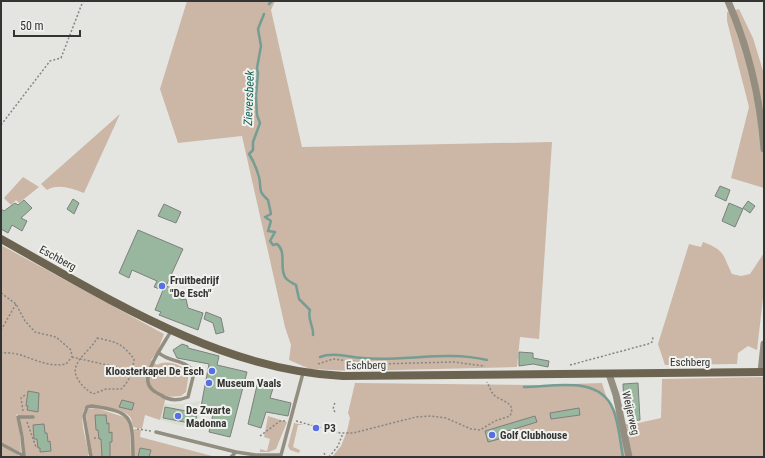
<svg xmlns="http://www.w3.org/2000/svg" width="765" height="458" font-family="'Roboto Condensed',sans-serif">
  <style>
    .built { fill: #daded2 }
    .green { fill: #ccb6a6 }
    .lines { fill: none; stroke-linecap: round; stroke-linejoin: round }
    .stream { stroke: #749d94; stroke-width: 2.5 }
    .building { fill: #99b69e; stroke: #7d807d }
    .path { stroke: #858683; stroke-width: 1.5; stroke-dasharray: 2 2; stroke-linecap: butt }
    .lane { stroke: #938e80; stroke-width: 3.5 }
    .street { stroke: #938e80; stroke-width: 7 }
    .secondary { stroke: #6c6450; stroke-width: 8 }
    .poi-dot { fill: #566fe5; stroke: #f1f2ee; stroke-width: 1.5 }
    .labels { text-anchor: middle; stroke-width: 4; stroke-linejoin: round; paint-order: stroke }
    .street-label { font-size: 11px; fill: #343433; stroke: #f1f2ee }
    .poi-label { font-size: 11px; font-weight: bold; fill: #343433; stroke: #f1f2ee; text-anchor: start }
    .water-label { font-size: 12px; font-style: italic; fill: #0f6256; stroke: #f1f2ee }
  </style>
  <rect width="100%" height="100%" fill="#e4e5e1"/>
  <path class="built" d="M 200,401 L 197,430 L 160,420 L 164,404 L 183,404 Z"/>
  <path class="green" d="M 187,1 L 275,1 L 271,10 L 302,147 L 552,142 L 539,339 L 520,337 L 517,367 L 353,371 L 310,369 L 289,360 L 291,345 L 285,327 L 242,136 L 178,143 L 160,89 Z
    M 739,9 L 753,38 L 764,74 L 764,188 L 731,178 L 749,107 L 727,21 L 727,12 Z
    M 120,114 L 84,193 C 73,189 58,183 47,190 L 41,184 Z
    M 23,177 L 39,187 L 19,203 L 16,200 L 11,205 L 4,198 Z
    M 703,242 C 726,251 722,254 732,274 L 741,276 L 750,274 L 764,253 L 764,290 L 757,350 L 748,346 L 738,353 L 737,364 L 665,365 L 658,344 L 689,244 L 701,247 Z
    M 1,245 L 164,334 L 158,350 L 151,360 L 157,365 C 167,359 182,365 189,373 L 186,392 L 181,396 L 166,397 L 160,420 L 145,415 L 142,429 L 133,427 C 132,423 132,417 128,415 C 119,407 98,408 86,406 C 77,417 87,441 89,454 L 87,457 L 25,457 L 24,436 L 18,414 L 16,415 L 20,432 L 21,452 L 1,443 Z
    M 764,377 L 764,457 L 332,457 L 341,446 L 347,431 L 350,418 L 348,413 L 355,383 L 540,385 L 602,383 L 607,399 L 625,424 L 634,424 L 661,418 L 662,379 Z
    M 96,408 L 127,418 L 130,429 L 131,457 L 92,457 L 86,416 L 88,409 Z
    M 268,416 L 287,422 L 276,449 L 269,452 L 260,452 L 260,449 L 267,451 L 270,439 L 264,437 Z
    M 294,423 L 304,425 L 298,425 L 293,447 L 300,450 L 299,453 L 290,450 L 288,446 Z
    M 135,429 L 141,430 L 140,437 L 216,457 L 134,457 L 133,430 Z
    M 1,446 L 17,454 L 20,457 L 1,457 Z"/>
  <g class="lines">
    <path class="stream" d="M 269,4 L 272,1
      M 264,14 L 258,29 L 261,46 L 257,68 L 258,73 L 256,96 L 257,115 L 260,123 L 253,142 L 253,150 L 249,154 C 253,160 257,170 259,177 C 262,190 257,190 268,200 L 271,214 L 265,217 L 271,221 L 268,231 L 275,232 L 270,241 L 273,245 L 277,244 C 287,252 279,267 285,277 C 287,281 293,283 296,285 L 299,299 L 310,310 C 307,320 314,326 313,335
      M 320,357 C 333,352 348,357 362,358 C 403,362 446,350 487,360
      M 524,387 C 554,387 599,375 613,409 C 619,424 620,441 623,457"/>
  </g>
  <path class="building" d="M 720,186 L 730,190 L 726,201 L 715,196 Z
    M 73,199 L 79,203 L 74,214 L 67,209 Z
    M 24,200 L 32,208 L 21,218 L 27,221 L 22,231 L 12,225 L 8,233 L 1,229 L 1,209 L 4,211 L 15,203 L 18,205 Z
    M 748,201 L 755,206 L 750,213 L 743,208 Z
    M 729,203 L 743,209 L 735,227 L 722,221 Z
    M 164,204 L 181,212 L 176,223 L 158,216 Z
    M 138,230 L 183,249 L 166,286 L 179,291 L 181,300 L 186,299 L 188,308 L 203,313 L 198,330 L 159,315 L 161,312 L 155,310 L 163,290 L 154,287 L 157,281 L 132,270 L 129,278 L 119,273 Z
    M 206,312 L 221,318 L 224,332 L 216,334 L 213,323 L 204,319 Z
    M 182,344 L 188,346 L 188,348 L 219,356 L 217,365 L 247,372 L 230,437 L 209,432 L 213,414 L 200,412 L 209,364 L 177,358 L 173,350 Z
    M 519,352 L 533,353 L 533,358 L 549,361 L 548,367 L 533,364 L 519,366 Z
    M 258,381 L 274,385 L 270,398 L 291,403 L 288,416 L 266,412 L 261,428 L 248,424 Z
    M 638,383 L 640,420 L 631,421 L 630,406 L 624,406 L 623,384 Z
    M 28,391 L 39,393 L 38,412 L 27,410 L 28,406 L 26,406 Z
    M 122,400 L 134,403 L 132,410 L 119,407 Z
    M 165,407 L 197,413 L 195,424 L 163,418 Z
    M 579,408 L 580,415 L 551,419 L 550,413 Z
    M 95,415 L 106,415 L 107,424 L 109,423 L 109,433 L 112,432 L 112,442 L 110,442 L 110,457 L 102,457 L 101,439 L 99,439 L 98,430 L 96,430 Z
    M 535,416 L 537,422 L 498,434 L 499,439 L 488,442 L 485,431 Z
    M 44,424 L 45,433 L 47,433 L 48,442 L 50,441 L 51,451 L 40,452 L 40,448 L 38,448 L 37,439 L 34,439 L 33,425 Z
    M 140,448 L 151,450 L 149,457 L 138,457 Z"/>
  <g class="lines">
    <path class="path" d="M 1,125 L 50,61 L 61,58 L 83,1
      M 1,293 L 16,304 L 25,321 L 35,332 L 56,337 L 71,350 L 72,357 L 66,364 C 41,369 24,350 1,353
      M 1,330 L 16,304
      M 97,338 C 116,342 122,343 134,359 C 133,370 130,381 121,389 L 106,389 L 93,394 C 87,390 83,387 79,381 C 66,363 90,353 97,338 Z
      M 72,357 L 142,373
      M 318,364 L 333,359 L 377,364 L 454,362 L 485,366
      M 570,365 L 648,344 L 652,342 L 653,337
      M 23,411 L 21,398 L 25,395
      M 335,412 L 333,409 L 335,402
      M 296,421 L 340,433 L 353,433 L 416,417 L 431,416 L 446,418 L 471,429 L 480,430 L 495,421 L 510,416 C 517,401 500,402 493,394 C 491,391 489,386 487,382
      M 27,422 L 36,447 L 38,447
      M 137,429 L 151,431
      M 260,436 L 280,421 L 285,421
      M 94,438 L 99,438
      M 324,453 L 326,457
      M 329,457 L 338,446 L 343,433"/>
    <path class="lane" d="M 159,353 C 170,363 187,359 194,373 L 188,397 C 178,401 169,401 161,395 C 155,392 149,389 148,382 C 145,370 165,342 171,331
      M 156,432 L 236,452
      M 1,444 L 24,456
      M 24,457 L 22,436 L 18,417 L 33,417
      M 91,457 L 84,416 L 87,407 L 92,406 C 134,412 132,417 133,457
      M 231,457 L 236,452 L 256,455 L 281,455 L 303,373"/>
    <path class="street" d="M 728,1 C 749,49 760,97 764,149
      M 761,372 L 764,344
      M 609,374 L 616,395 L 629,457"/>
    <path class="secondary" d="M 1,239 C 107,298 219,370 343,376 L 764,372"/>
  </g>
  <g class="poi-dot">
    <circle cx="162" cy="286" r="4"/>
    <circle cx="212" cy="371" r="4"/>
    <circle cx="209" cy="383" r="4"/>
    <circle cx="178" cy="416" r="4"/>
    <circle cx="316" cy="428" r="4"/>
    <circle cx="492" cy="435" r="4"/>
  </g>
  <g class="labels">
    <g class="street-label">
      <text transform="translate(58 258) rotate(29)" y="4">Eschberg</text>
      <text x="690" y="366">Eschberg</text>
      <text transform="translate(366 365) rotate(-1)" y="4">Eschberg</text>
      <text transform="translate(631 413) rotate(77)" y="4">Weijerweg</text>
    </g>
    <g class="poi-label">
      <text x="170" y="284">Fruitbedrijf<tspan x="170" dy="13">"De Esch"</tspan></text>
      <text x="204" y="375" text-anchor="end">Kloosterkapel De Esch</text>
      <text x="217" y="387">Museum Vaals</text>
      <text x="186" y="414">De Zwarte<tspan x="186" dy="13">Madonna</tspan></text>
      <text x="324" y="432">P3</text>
      <text x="500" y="439">Golf Clubhouse</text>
    </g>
    <g class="water-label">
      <text transform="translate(249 98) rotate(-88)" y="4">Zieversbeek</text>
    </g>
  </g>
  <rect width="765" height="458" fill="none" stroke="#343433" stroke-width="4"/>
  <path d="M14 30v6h66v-6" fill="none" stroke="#343433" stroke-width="2"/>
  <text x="20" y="30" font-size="12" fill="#343433" stroke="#f1f2ee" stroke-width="3" paint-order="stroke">50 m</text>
</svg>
